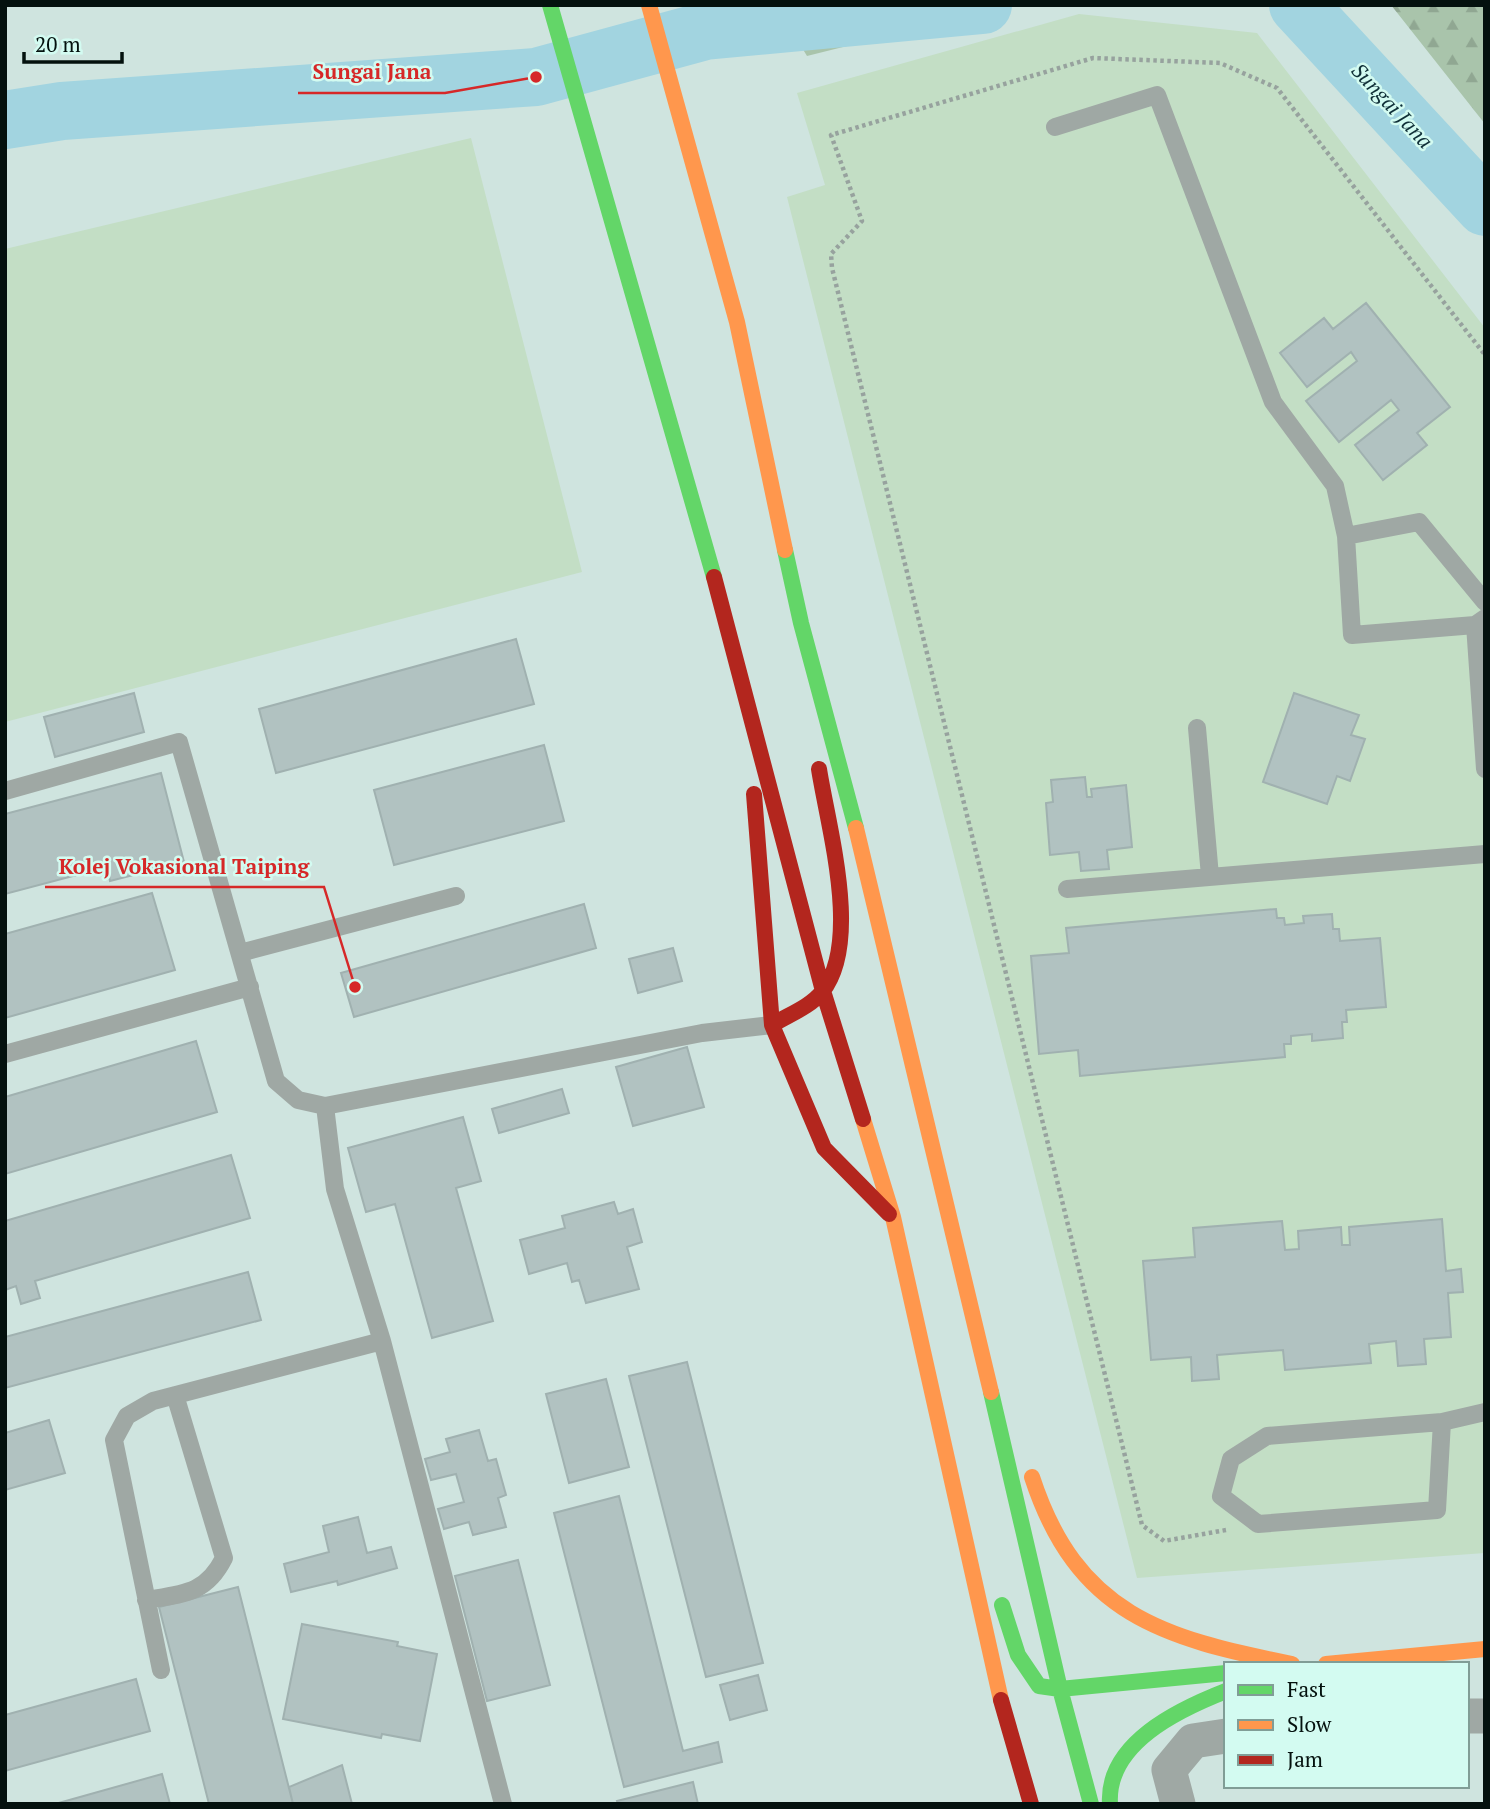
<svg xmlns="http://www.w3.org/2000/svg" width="1490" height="1809" font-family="'PT Serif',serif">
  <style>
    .grass { fill: #c3dec5 }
    .forest { fill: url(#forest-firs) }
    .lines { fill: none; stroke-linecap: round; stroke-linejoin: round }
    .river { stroke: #a2d4e0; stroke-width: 58 }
    .building { fill: #b1c2c1; stroke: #a0b1b0; stroke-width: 2 }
    .path { stroke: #97a29e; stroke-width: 4.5; stroke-dasharray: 3.5 3.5; stroke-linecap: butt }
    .lane { stroke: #9fa8a4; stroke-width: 18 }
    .street { stroke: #9fa8a4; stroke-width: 35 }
    .fast { stroke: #63d668; stroke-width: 16 }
    .slow { stroke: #ff974d; stroke-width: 16 }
    .jam { stroke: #b3261e; stroke-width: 16 }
    .labels { text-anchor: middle; stroke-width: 5; stroke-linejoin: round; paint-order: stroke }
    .water-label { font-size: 21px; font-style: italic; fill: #103038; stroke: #d3fbf1 }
    .leader { fill: none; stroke: #d62828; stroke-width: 2.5 }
    .callout-dot { fill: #d62828; stroke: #d3fbf1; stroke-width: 2.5 }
    .callout-label { font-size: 21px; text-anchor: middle; font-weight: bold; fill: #d62828; stroke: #d3fbf1; stroke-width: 5; stroke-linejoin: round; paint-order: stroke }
  </style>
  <defs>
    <pattern id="forest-firs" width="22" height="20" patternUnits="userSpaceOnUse" patternTransform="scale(1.75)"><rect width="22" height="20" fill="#a9c4ab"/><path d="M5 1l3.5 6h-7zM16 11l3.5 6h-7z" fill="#90a792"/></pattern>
  </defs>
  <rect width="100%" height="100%" fill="#cfe4df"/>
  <path class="grass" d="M 1079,14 L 1257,33 L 1485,328 L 1485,1553 L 1137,1578 L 787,197 L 825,185 L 797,93 Z
    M 471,138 L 582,572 L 5,722 L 5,249 Z"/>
  <path class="forest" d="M 776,5 L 1011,5 L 807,56 Z
    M 1391,5 L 1485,5 L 1485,124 Z"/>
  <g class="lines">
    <path class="river" d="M 1298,5 L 1485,207
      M 5,120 L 62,111 L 536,77 L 705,31 L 983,5"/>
  </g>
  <path class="building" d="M 1366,303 L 1450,407 L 1417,433 L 1427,445 L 1383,480 L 1355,445 L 1399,410 L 1391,400 L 1339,442 L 1306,401 L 1357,361 L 1351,352 L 1307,387 L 1280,353 L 1324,318 L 1333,329 Z
    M 516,639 L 534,704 L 276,773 L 259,709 Z
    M 134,693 L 144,732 L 55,757 L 44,717 Z
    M 1294,693 L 1359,715 L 1351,735 L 1365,739 L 1350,781 L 1337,776 L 1327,804 L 1263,782 Z
    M 544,745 L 564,821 L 394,865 L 374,790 Z
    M 161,773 L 184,862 L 110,881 L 107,867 L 5,894 L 5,814 Z
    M 1085,777 L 1087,797 L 1092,797 L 1091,789 L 1126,785 L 1132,847 L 1107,850 L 1109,869 L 1081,871 L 1079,852 L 1050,855 L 1046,803 L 1053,802 L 1051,780 Z
    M 152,893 L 175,970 L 5,1018 L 5,934 Z
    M 584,904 L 596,948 L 354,1017 L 341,973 Z
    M 1276,909 L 1277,918 L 1284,918 L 1285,925 L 1304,923 L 1303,916 L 1332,914 L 1333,929 L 1339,929 L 1340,941 L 1380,938 L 1386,1007 L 1346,1010 L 1347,1022 L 1342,1022 L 1343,1038 L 1312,1041 L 1312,1034 L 1291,1036 L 1291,1044 L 1284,1044 L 1285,1057 L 1080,1076 L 1078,1050 L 1039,1054 L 1031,956 L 1069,953 L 1066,928 Z
    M 673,948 L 682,981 L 638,993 L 629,959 Z
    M 196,1041 L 217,1112 L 5,1174 L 5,1097 Z
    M 687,1047 L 704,1107 L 633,1126 L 616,1067 Z
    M 562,1089 L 569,1113 L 499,1133 L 492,1109 Z
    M 463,1117 L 481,1181 L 456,1188 L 493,1321 L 432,1338 L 395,1204 L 366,1212 L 348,1148 Z
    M 231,1155 L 250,1218 L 35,1281 L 40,1298 L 21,1304 L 16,1286 L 5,1290 L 5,1221 Z
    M 614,1202 L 618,1214 L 633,1209 L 642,1242 L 627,1247 L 639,1289 L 586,1303 L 579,1280 L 572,1282 L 567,1263 L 529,1274 L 520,1240 L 565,1228 L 562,1216 Z
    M 1442,1219 L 1446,1271 L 1461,1269 L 1463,1292 L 1448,1293 L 1451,1337 L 1424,1339 L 1426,1364 L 1398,1366 L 1396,1341 L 1369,1344 L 1371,1363 L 1285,1370 L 1283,1350 L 1217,1355 L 1219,1379 L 1192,1381 L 1191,1357 L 1151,1360 L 1143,1261 L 1195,1257 L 1193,1228 L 1282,1221 L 1285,1250 L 1299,1249 L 1298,1231 L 1341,1227 L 1342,1245 L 1350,1245 L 1349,1227 Z
    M 248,1272 L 261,1320 L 5,1388 L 5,1337 Z
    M 687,1362 L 763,1663 L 706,1677 L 629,1376 Z
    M 606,1379 L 629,1467 L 569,1483 L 546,1394 Z
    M 49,1420 L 65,1473 L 5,1490 L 5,1433 Z
    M 479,1430 L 488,1461 L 496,1459 L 506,1495 L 498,1498 L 506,1527 L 473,1535 L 469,1522 L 444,1529 L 438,1509 L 464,1502 L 456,1474 L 431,1480 L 425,1459 L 450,1452 L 446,1439 Z
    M 619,1496 L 683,1751 L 718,1742 L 722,1762 L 624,1787 L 554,1513 Z
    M 358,1517 L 367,1553 L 391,1547 L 397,1568 L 338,1585 L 337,1581 L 291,1592 L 284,1564 L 329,1552 L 323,1526 Z
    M 518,1560 L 550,1685 L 487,1701 L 455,1576 Z
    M 238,1587 L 293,1804 L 209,1804 L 159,1607 Z
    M 302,1624 L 398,1642 L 397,1646 L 437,1654 L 420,1741 L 382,1734 L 381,1738 L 283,1719 Z
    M 758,1675 L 767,1710 L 730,1720 L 720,1685 Z
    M 136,1679 L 150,1731 L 5,1771 L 5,1715 Z
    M 342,1765 L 352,1804 L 293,1804 L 289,1787 Z
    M 162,1774 L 170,1804 L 55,1804 Z
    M 693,1782 L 698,1804 L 618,1804 L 617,1801 Z"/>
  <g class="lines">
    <path class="path" d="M 1226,1530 L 1164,1541 L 1142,1525 L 832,268 L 831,254 L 862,221 L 831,135 L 1093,58 L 1220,63 L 1277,88 L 1485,355"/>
    <path class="lane" d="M 1055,127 L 1157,95 L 1273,402 L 1335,486 L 1346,536 L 1419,522 L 1485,602
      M 1346,536 L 1352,635 L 1475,625
      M 1485,618 L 1475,625 L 1485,769
      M 1197,728 L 1210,876
      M 5,791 L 179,742 L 276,1081 L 298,1100 L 325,1106 L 702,1033 L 772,1025
      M 1067,889 L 1485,854
      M 240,953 L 456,896
      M 5,1054 L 250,987
      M 325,1106 L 335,1189 L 382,1341 L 503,1804
      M 1442,1422 L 1437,1510 L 1258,1524 L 1221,1496 L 1231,1459 L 1267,1436 L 1442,1422 L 1485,1412
      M 146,1600 C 183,1594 206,1594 224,1558 L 175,1395
      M 161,1670 L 114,1440 L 127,1416 L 153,1401 L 382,1341"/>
    <path class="street" d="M 1467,1716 L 1485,1716
      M 1178,1804 L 1169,1770 L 1193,1741 L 1226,1736"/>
    <path class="fast" d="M 550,5 L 714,577
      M 785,550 L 801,623 L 856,828
      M 991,1392 L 1060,1689 L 1091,1804
      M 1002,1605 L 1018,1655 L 1039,1686 L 1060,1689 L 1226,1673
      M 1110,1804 C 1106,1743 1180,1709 1226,1691"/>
    <path class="slow" d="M 649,5 L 737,322 L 785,550
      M 856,828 L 991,1392
      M 863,1119 L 893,1217 L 1001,1700
      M 1032,1477 C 1077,1615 1163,1638 1292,1664
      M 1326,1664 L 1485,1649"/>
    <path class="jam" d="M 714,577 L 823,991 L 863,1119
      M 754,794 L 772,1025 L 824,1148 L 889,1214
      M 772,1025 C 788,1015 810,1007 822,992 C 862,942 828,827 819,769
      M 1001,1700 L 1031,1804"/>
  </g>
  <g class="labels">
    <g class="water-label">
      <text transform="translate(1392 106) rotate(47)" y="7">Sungai Jana</text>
    </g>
  </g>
  <path class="leader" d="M536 77L445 93H298M355 987L324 887H45"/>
  <g class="callout-dot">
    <circle cx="536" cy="77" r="7"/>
    <circle cx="355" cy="987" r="7"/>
  </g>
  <g class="callout-label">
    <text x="372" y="79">Sungai Jana</text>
    <text x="184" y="874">Kolej Vokasional Taiping</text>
  </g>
  <rect width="1490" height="1809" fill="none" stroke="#04110e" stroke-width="14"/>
  <rect x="1224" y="1662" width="245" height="126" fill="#d3fbf1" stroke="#809d96" stroke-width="2"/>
  <rect x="1238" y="1685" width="35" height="10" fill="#63d668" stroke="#809d96" stroke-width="2"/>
  <text x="1287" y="1697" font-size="21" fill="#04110e">Fast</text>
  <rect x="1238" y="1720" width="35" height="10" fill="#ff974d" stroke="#809d96" stroke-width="2"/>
  <text x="1287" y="1732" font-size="21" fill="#04110e">Slow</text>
  <rect x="1238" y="1755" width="35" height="10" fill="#b3261e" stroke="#809d96" stroke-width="2"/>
  <text x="1287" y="1767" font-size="21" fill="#04110e">Jam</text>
  <path d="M24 52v10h98v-10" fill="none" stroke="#04110e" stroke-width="3.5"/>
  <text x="35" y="52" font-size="21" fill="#04110e" stroke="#d3fbf1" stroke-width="5" paint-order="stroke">20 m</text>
</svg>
